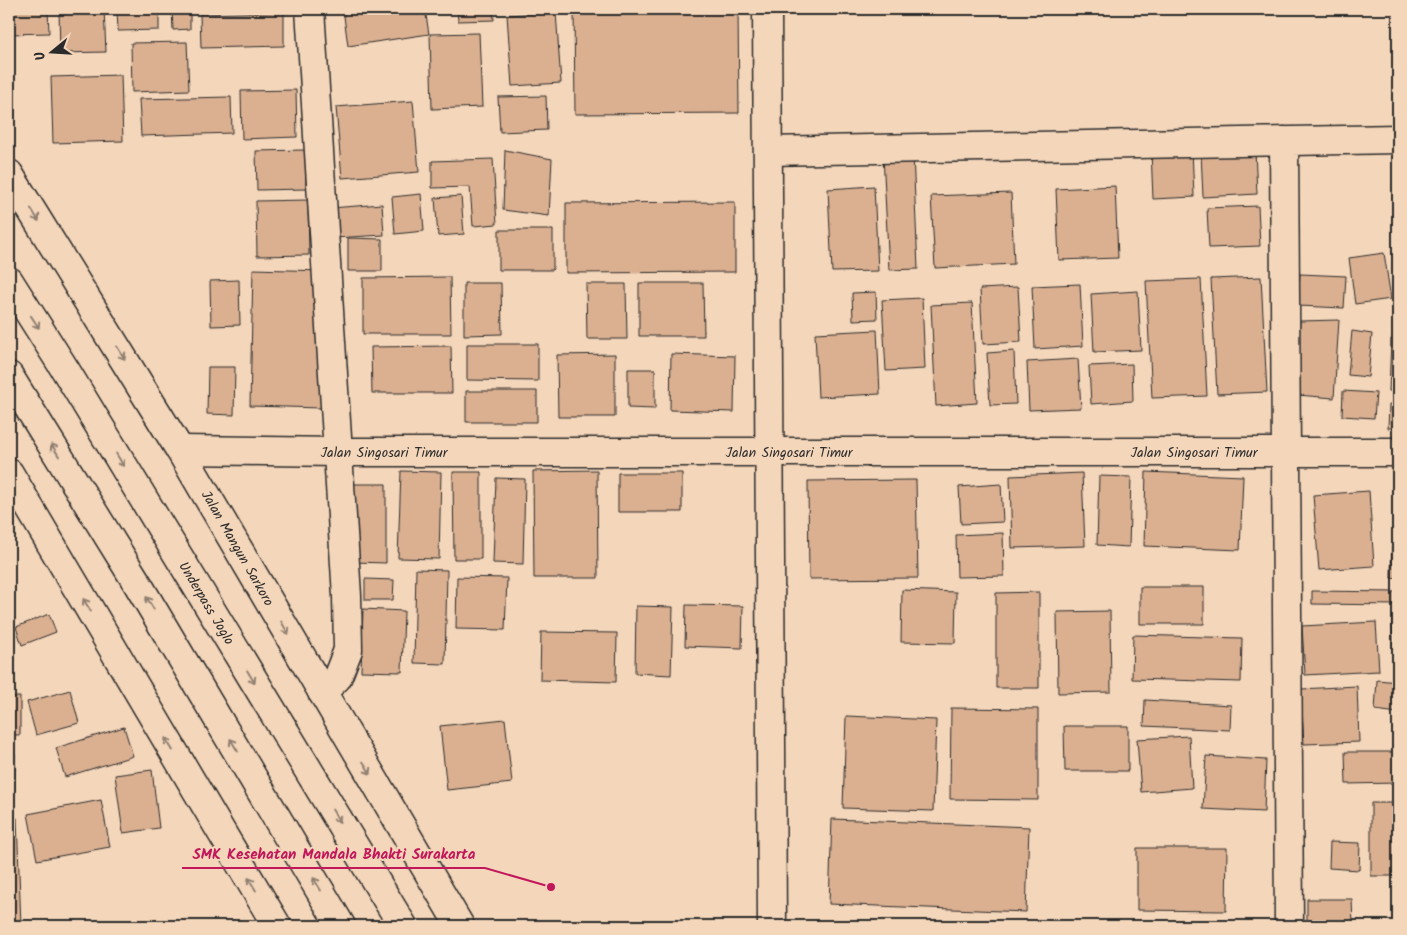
<svg xmlns="http://www.w3.org/2000/svg" width="1407" height="935" font-family="Kalam,sans-serif">
  <style>
    .building { fill: #dbb091; stroke: #2b2b2b }
    .lines { fill: none; stroke-linecap: round; stroke-linejoin: round }
    .minor-casing { stroke: #2b2b2b; stroke-width: 31 }
    .major-casing { stroke: #2b2b2b; stroke-width: 31 }
    .highway-casing { stroke: #2b2b2b; stroke-width: 31 }
    .minor { stroke: #f4d6ba; stroke-width: 28 }
    .major { stroke: #f4d6ba; stroke-width: 28 }
    .highway { stroke: #f4d6ba; stroke-width: 28 }
    .oneway { stroke: #908072 }
    .labels { text-anchor: middle; stroke-width: 4; stroke-linejoin: round; paint-order: stroke }
    .street-label { font-size: 14px; fill: #2b2b2b; stroke: #f4d6ba }
    .leader { fill: none; stroke: #c2185b; stroke-width: 2 }
    .callout-dot { fill: #c2185b; stroke: #f4d6ba; stroke-width: 2 }
    .callout-label { font-size: 15px; text-anchor: middle; font-weight: bold; fill: #c2185b; stroke: #f4d6ba; stroke-width: 4; stroke-linejoin: round; paint-order: stroke }
  </style>
  <rect width="100%" height="100%" fill="#f4d6ba"/>
  <filter id="ink" filterUnits="userSpaceOnUse"><feTurbulence type="fractalNoise" baseFrequency=".02" numOctaves="2"/><feDisplacementMap in="SourceGraphic" scale="10" xChannelSelector="R" yChannelSelector="G"/><feConvolveMatrix kernelMatrix="1 2 1 2 8 2 1 2 1" color-interpolation-filters="sRGB"/></filter>
  <g filter="url(#ink)">
    <path class="building" d="M 9,9 L 48,9 L 49,33 L 9,34 Z
      M 59,9 L 104,9 L 106,52 L 60,53 Z
      M 117,9 L 159,9 L 159,30 L 118,31 Z
      M 172,9 L 190,9 L 190,29 L 173,30 Z
      M 343,9 L 425,9 L 429,34 L 348,46 Z
      M 457,9 L 493,9 L 494,20 L 458,21 Z
      M 574,9 L 738,9 L 739,113 L 575,114 Z
      M 284,12 L 284,46 L 201,48 L 200,14 Z
      M 556,12 L 561,83 L 512,86 L 507,15 Z
      M 479,33 L 482,107 L 432,109 L 430,34 Z
      M 187,42 L 189,90 L 132,92 L 131,43 Z
      M 121,75 L 123,141 L 53,143 L 51,77 Z
      M 296,90 L 297,137 L 242,139 L 241,91 Z
      M 546,96 L 547,130 L 500,132 L 498,97 Z
      M 231,97 L 232,133 L 141,136 L 139,99 Z
      M 413,101 L 419,172 L 342,178 L 336,107 Z
      M 1192,149 L 1194,197 L 1153,199 L 1151,150 Z
      M 305,150 L 306,189 L 257,190 L 256,151 Z
      M 505,150 L 552,159 L 549,216 L 503,210 Z
      M 1255,150 L 1257,194 L 1203,197 L 1201,152 Z
      M 913,154 L 918,269 L 889,270 L 883,155 Z
      M 493,159 L 497,224 L 473,226 L 470,187 L 432,188 L 432,161 Z
      M 874,186 L 878,271 L 832,272 L 828,189 Z
      M 1115,186 L 1118,258 L 1059,260 L 1056,189 Z
      M 1011,193 L 1014,264 L 935,268 L 931,196 Z
      M 421,194 L 424,231 L 395,234 L 392,197 Z
      M 461,196 L 464,234 L 438,236 L 435,198 Z
      M 308,200 L 309,255 L 257,256 L 256,201 Z
      M 735,202 L 735,272 L 566,273 L 566,203 Z
      M 382,204 L 384,235 L 334,238 L 331,208 Z
      M 1258,206 L 1260,246 L 1209,248 L 1207,208 Z
      M 499,230 L 553,230 L 553,270 L 499,270 Z
      M 348,238 L 382,239 L 382,271 L 348,271 Z
      M 1384,253 L 1391,299 L 1355,304 L 1349,258 Z
      M 1396,265 L 1398,265 L 1398,316 Z
      M 253,269 L 324,271 L 321,408 L 250,406 Z
      M 1300,274 L 1346,276 L 1344,308 L 1298,306 Z
      M 450,277 L 451,334 L 363,334 L 363,278 Z
      M 1261,277 L 1267,392 L 1217,394 L 1211,279 Z
      M 1201,279 L 1207,396 L 1152,398 L 1146,281 Z
      M 239,280 L 240,325 L 211,326 L 210,281 Z
      M 464,283 L 501,283 L 502,334 L 464,335 Z
      M 639,283 L 703,283 L 704,336 L 639,336 Z
      M 586,284 L 626,284 L 627,339 L 587,339 Z
      M 1080,284 L 1083,346 L 1035,349 L 1032,286 Z
      M 1018,287 L 1021,342 L 983,344 L 980,289 Z
      M 1138,291 L 1141,350 L 1094,352 L 1091,294 Z
      M 876,292 L 877,319 L 853,320 L 852,293 Z
      M 922,298 L 925,369 L 886,371 L 882,300 Z
      M 972,303 L 977,403 L 936,406 L 931,305 Z
      M 1339,320 L 1334,398 L 1297,395 L 1300,321 Z
      M 877,330 L 880,394 L 818,397 L 815,333 Z
      M 1352,331 L 1372,334 L 1368,377 L 1348,375 Z
      M 1391,339 L 1398,339 L 1398,392 L 1389,391 Z
      M 467,344 L 538,344 L 538,381 L 467,380 Z
      M 451,346 L 452,393 L 372,393 L 371,347 Z
      M 1014,351 L 1016,404 L 990,405 L 987,353 Z
      M 615,354 L 615,417 L 558,417 L 557,355 Z
      M 671,354 L 735,356 L 734,412 L 670,410 Z
      M 1078,359 L 1081,408 L 1029,410 L 1027,362 Z
      M 1132,364 L 1133,401 L 1091,404 L 1089,366 Z
      M 208,367 L 235,367 L 234,415 L 207,414 Z
      M 628,369 L 655,369 L 655,409 L 628,408 Z
      M 466,391 L 537,391 L 537,422 L 466,422 Z
      M 1343,391 L 1376,393 L 1374,418 L 1342,416 Z
      M 1389,404 L 1398,404 L 1398,428 L 1388,428 Z
      M 597,470 L 598,578 L 534,578 L 533,471 Z
      M 401,471 L 441,472 L 439,559 L 398,558 Z
      M 453,472 L 481,472 L 481,559 L 454,559 Z
      M 1146,472 L 1243,476 L 1240,550 L 1144,546 Z
      M 618,473 L 682,473 L 682,512 L 618,512 Z
      M 1082,473 L 1085,546 L 1012,548 L 1010,476 Z
      M 1099,476 L 1131,477 L 1129,547 L 1097,545 Z
      M 496,478 L 525,479 L 523,564 L 493,563 Z
      M 916,480 L 918,578 L 809,579 L 808,481 Z
      M 354,484 L 386,484 L 386,563 L 354,562 Z
      M 1001,484 L 1003,522 L 961,524 L 959,487 Z
      M 1369,491 L 1374,566 L 1319,570 L 1313,495 Z
      M 1003,533 L 1004,576 L 957,577 L 956,535 Z
      M 1392,547 L 1398,547 L 1398,579 L 1391,578 Z
      M 416,569 L 447,570 L 445,664 L 414,663 Z
      M 457,577 L 507,578 L 505,630 L 456,629 Z
      M 365,579 L 394,580 L 393,600 L 365,600 Z
      M 1140,587 L 1204,587 L 1204,624 L 1140,624 Z
      M 902,590 L 956,592 L 955,643 L 901,642 Z
      M 1312,591 L 1398,592 L 1398,605 L 1312,604 Z
      M 1039,592 L 1039,688 L 996,688 L 996,593 Z
      M 686,605 L 743,606 L 742,648 L 685,646 Z
      M 636,606 L 673,607 L 671,675 L 635,673 Z
      M 363,609 L 404,611 L 402,672 L 361,671 Z
      M 1110,611 L 1111,692 L 1058,693 L 1057,612 Z
      M 49,614 L 56,632 L 22,645 L 16,627 Z
      M 1392,621 L 1398,621 L 1398,666 L 1394,666 Z
      M 1376,622 L 1379,671 L 1305,675 L 1302,626 Z
      M 541,632 L 617,633 L 616,682 L 540,680 Z
      M 1133,635 L 1242,638 L 1241,682 L 1132,679 Z
      M 1377,680 L 1398,682 L 1398,713 L 1375,710 Z
      M 1357,686 L 1359,742 L 1304,744 L 1301,689 Z
      M 70,690 L 79,723 L 36,735 L 27,702 Z
      M 9,697 L 20,697 L 20,735 L 9,735 Z
      M 1145,700 L 1231,705 L 1230,730 L 1144,726 Z
      M 951,708 L 1038,709 L 1038,800 L 950,799 Z
      M 846,716 L 936,720 L 933,811 L 843,808 Z
      M 505,719 L 512,783 L 447,790 L 440,726 Z
      M 1064,726 L 1128,726 L 1128,771 L 1065,771 Z
      M 124,727 L 133,756 L 65,777 L 56,748 Z
      M 1189,736 L 1192,788 L 1141,792 L 1137,739 Z
      M 1345,752 L 1398,752 L 1398,783 L 1346,784 Z
      M 9,753 L 15,754 L 14,799 L 9,799 Z
      M 1206,756 L 1266,760 L 1264,812 L 1203,809 Z
      M 152,770 L 159,828 L 123,833 L 115,775 Z
      M 101,800 L 110,847 L 37,860 L 28,814 Z
      M 1371,803 L 1398,803 L 1398,876 L 1371,876 Z
      M 9,818 L 17,818 L 21,926 L 9,926 Z
      M 832,819 L 1029,827 L 1026,912 L 829,904 Z
      M 1330,842 L 1360,843 L 1359,870 L 1329,868 Z
      M 1137,848 L 1227,848 L 1226,911 L 1137,910 Z
      M 1307,899 L 1352,899 L 1353,926 L 1307,926 Z
      M 1109,922 L 1162,926 L 1109,926 Z"/>
    <g class="lines">
      <defs>
        <path id="minor" d="M 310,9 L 347,596 L 348,650 L 337,678 L 322,692
          M 767,9 L 772,926
          M 1284,141 L 1289,926
          M 768,151 L 1398,139
          M 338,452 L 1398,452"/>
        <path id="major" d="M 180,450 L 338,452"/>
        <path id="highway" d="M 9,174 L 180,450 L 460,926
          M 9,281 L 66,371 L 403,926
          M 9,376 L 136,581 L 341,926
          M 9,473 L 277,926"/>
      </defs>
      <use href="#minor" class="minor-casing"/>
      <use href="#major" class="major-casing"/>
      <use href="#highway" class="highway-casing"/>
      <use href="#minor" class="minor"/>
      <use href="#major" class="major"/>
      <use href="#highway" class="highway"/>
    </g>
    <defs><path id="oneway-shaft" d="M-6 0H5M1.5-3L5.5 0L1.5 3" fill="none" stroke-width="1.6" stroke-linecap="round" stroke-linejoin="round" transform="scale(1.25)"/></defs>
    <g class="oneway">
      <use href="#oneway-shaft" transform="translate(35 215) rotate(58)"/>
      <use href="#oneway-shaft" transform="translate(35 322) rotate(57)"/>
      <use href="#oneway-shaft" transform="translate(121 353) rotate(58)"/>
      <use href="#oneway-shaft" transform="translate(55 450) rotate(-122)"/>
      <use href="#oneway-shaft" transform="translate(120 460) rotate(59)"/>
      <use href="#oneway-shaft" transform="translate(150 603) rotate(-121)"/>
      <use href="#oneway-shaft" transform="translate(87 605) rotate(-121)"/>
      <use href="#oneway-shaft" transform="translate(285 628) rotate(60)"/>
      <use href="#oneway-shaft" transform="translate(251 677) rotate(59)"/>
      <use href="#oneway-shaft" transform="translate(169 744) rotate(-121)"/>
      <use href="#oneway-shaft" transform="translate(234 745) rotate(-121)"/>
      <use href="#oneway-shaft" transform="translate(367 768) rotate(59)"/>
      <use href="#oneway-shaft" transform="translate(336 816) rotate(59)"/>
      <use href="#oneway-shaft" transform="translate(252 884) rotate(-121)"/>
      <use href="#oneway-shaft" transform="translate(317 884) rotate(-121)"/>
    </g>
  </g>
  <g class="labels">
    <g class="street-label">
      <text x="384" y="457">Jalan Singosari Timur</text>
      <text x="789" y="457">Jalan Singosari Timur</text>
      <text x="1194" y="457">Jalan Singosari Timur</text>
      <text transform="translate(238 548) rotate(60)" y="5">Jalan Mangun Sarkoro</text>
      <text transform="translate(207 603) rotate(59)" y="5">Underpass Joglo</text>
    </g>
  </g>
  <path class="leader" d="M551 887L485 868H182"/>
  <circle class="callout-dot" cx="551" cy="887" r="5"/>
  <g class="callout-label">
    <text x="334" y="859">SMK Kesehatan Mandala Bhakti Surakarta</text>
  </g>
  <rect width="1407" height="935" fill="none" stroke="#f4d6ba" stroke-width="30"/>
  <rect x="15" y="15" width="1377" height="905" fill="none" stroke="#2b2b2b" stroke-width="2" filter="url(#ink)"/>
  <g transform="translate(52 52) rotate(252)" stroke="#f4d6ba" stroke-width="4" paint-order="stroke">
  <path d="M0-4L9 19L0 12L-9 19Z" fill="#2b2b2b"/>
  <text y="-8" font-size="14" font-weight="bold" text-anchor="middle" fill="#2b2b2b">U</text>
  </g>
</svg>
